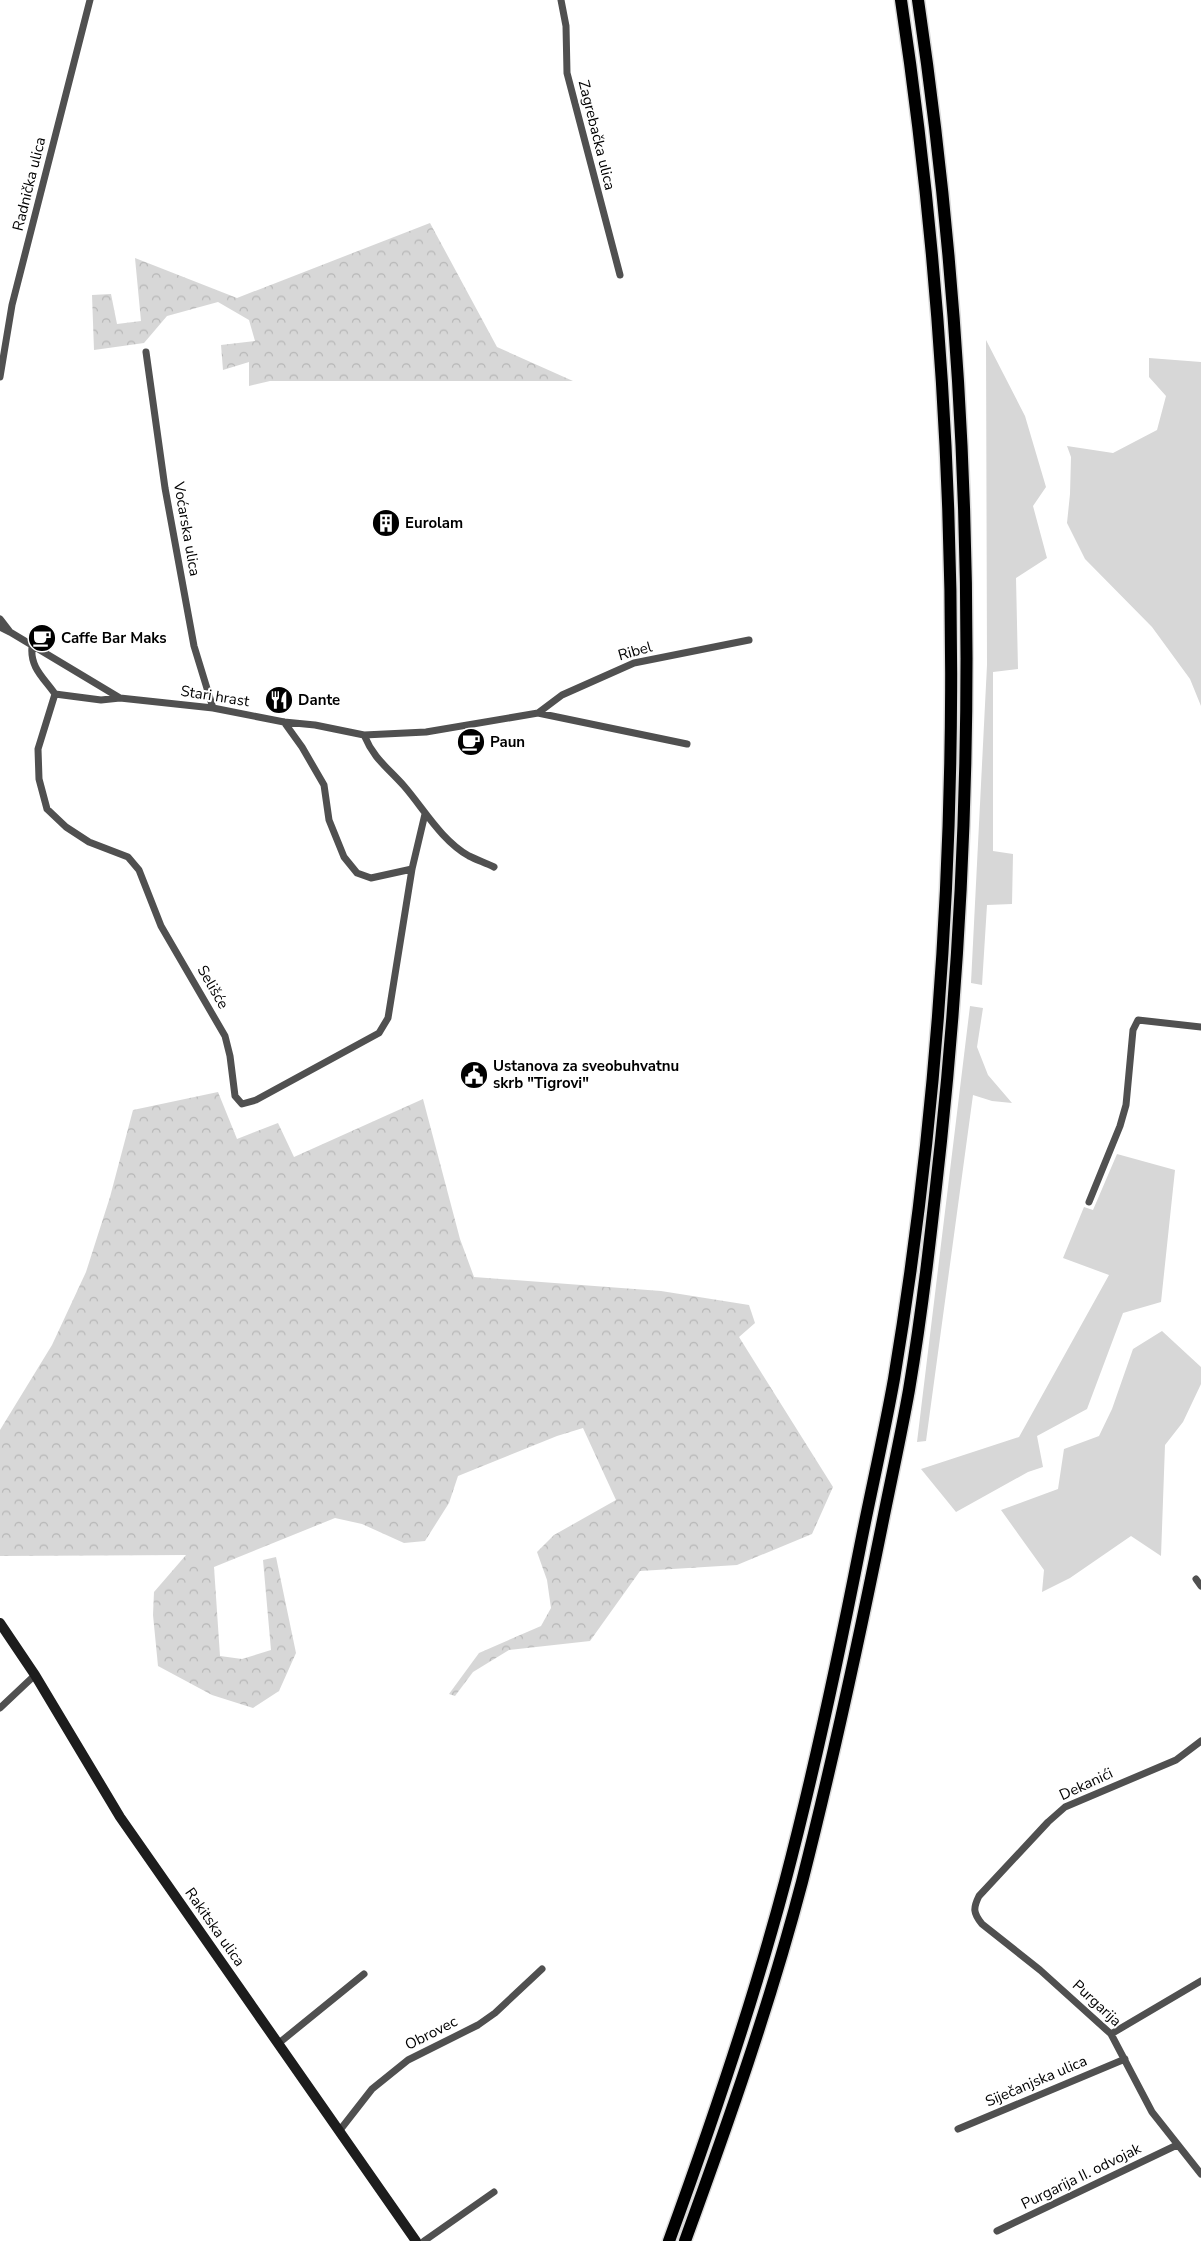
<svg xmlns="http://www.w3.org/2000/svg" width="1201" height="2241" font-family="'Nunito Sans',sans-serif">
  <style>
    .grass { fill: #d7d7d7 }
    .forest { fill: url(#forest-crowns) }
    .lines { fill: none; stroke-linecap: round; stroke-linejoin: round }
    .highway-casing { stroke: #dbdbdb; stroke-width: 15 }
    .street { stroke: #505050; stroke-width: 7 }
    .secondary { stroke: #1d1d1d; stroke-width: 10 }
    .highway { stroke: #000; stroke-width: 12 }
    .labels { text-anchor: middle; stroke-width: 4; stroke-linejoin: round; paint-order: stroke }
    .street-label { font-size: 15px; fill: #000; stroke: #fff }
    .poi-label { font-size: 15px; font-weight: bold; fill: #000; stroke: #fff; text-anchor: start }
  </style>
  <defs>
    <pattern id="forest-crowns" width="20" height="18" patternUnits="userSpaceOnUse" patternTransform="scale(1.25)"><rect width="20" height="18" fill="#d7d7d7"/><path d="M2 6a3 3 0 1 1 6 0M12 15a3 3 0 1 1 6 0" fill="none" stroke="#b7b7b7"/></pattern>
  </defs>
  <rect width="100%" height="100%" fill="#fff"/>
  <path class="grass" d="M 986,340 L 1025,416 L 1046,487 L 1033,506 L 1047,558 L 1016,578 L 1018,669 L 993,672 L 993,851 L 1013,854 L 1012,904 L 987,905 L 982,985 L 971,983 L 987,665 Z
    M 1149,358 L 1201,362 L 1201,706 L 1190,679 L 1152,627 L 1085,559 L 1067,523 L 1070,494 L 1071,457 L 1067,446 L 1113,453 L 1157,430 L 1166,396 L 1149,377 Z
    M 970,1006 L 983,1008 L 977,1047 L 988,1075 L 1012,1103 L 992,1101 L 973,1095 L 926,1441 L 917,1442 Z
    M 1117,1154 L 1175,1170 L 1161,1302 L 1123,1313 L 1087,1409 L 1037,1436 L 1043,1467 L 1028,1472 L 956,1512 L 921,1469 L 1019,1437 L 1109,1275 L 1063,1258 L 1084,1207 L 1093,1210 Z
    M 1162,1331 L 1201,1367 L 1201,1384 L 1183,1422 L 1165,1445 L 1161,1556 L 1131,1536 L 1070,1578 L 1042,1592 L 1044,1570 L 1001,1510 L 1058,1489 L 1064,1449 L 1099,1436 L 1112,1409 L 1133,1349 Z"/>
  <path class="forest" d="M 430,223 L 497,347 L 573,381 L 270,381 L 249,386 L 249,362 L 223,370 L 221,345 L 255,341 L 249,320 L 218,302 L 167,316 L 144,343 L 94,350 L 92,295 L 111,294 L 117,324 L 141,321 L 135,258 L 237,298 Z
    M 218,1092 L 237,1139 L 278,1123 L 294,1157 L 423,1099 L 460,1239 L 474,1277 L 661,1291 L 749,1305 L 755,1323 L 739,1337 L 833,1487 L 812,1534 L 737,1565 L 640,1571 L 590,1641 L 509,1650 L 473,1672 L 455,1696 L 449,1694 L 479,1653 L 541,1626 L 551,1608 L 547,1580 L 537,1552 L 554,1535 L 616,1500 L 583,1428 L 557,1436 L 458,1476 L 449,1503 L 425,1541 L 404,1543 L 362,1524 L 335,1518 L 214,1567 L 220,1656 L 242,1659 L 271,1650 L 263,1560 L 276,1557 L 296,1653 L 279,1691 L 253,1708 L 212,1695 L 158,1666 L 153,1615 L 154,1592 L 186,1555 L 0,1556 L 0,1430 L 52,1345 L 86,1272 L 110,1197 L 133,1110 Z"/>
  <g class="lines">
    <defs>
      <path id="highway" d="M 669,2241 C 712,2123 753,2003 785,1882 C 814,1772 838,1659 860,1547 C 871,1491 884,1435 894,1379 C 969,928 969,452 901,0
        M 685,2241 C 728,2123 770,2004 802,1882 C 832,1764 858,1644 882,1525 C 891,1480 901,1435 909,1390 C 923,1307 932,1224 941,1141 C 981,761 974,377 918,0"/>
    </defs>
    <use href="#highway" class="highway-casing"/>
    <path class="street" d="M 561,0 L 566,26 L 567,73 L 620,275
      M 146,352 L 165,488 L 194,646 L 213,708
      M 0,377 L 12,305 L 90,0
      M 0,619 L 10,632 L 0,627
      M 10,632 L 120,698 L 213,708 L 284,722 L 315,725 L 364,735 C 374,759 387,767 404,786 C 424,809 441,840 469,856 C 477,860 486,863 494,867
      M 32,647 C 30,668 44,678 55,694 L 38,749 L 39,779 L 47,809 L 66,827 L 89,842 L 128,857 L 139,870 L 161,926 L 225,1036 L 230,1056 L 235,1096 L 242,1104 L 256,1100 L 379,1033 L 388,1018 L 412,869 L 425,814
      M 55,694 L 101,700 L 120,698
      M 538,713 L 687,744
      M 284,722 L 302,747 L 324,785 L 329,820 L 344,857 L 357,873 L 371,878 L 412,869
      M 364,735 L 426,732 L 538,713 L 562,695 L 634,663 L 749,640
      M 1089,1202 L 1120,1126 L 1126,1105 L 1133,1030 L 1138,1020 L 1201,1027
      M 1196,1579 L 1201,1586
      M 0,1708 L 35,1675
      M 1201,1741 L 1176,1760 L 1065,1807 L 1048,1822 L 979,1896 C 973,1908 973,1913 982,1924 L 1040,1970 L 1111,2034 L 1152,2112 L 1201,2174
      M 1111,2034 L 1201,1981
      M 279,2043 L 364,1974
      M 958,2129 L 1125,2059
      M 340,2130 L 372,2089 L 408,2060 L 478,2025 L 495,2013 L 542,1969
      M 997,2231 L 1177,2145
      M 424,2241 L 494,2192"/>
    <path class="secondary" d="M 0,1623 L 35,1675 L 120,1817 L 416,2241"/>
    <use href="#highway" class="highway"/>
  </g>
  <defs>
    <symbol id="building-disc" viewBox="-11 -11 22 22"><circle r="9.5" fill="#000" stroke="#fff"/><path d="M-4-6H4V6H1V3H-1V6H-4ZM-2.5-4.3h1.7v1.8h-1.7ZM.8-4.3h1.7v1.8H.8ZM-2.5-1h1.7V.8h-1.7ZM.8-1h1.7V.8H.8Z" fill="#fff"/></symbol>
    <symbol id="cafe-disc" viewBox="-11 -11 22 22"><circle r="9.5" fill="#000" stroke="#fff"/><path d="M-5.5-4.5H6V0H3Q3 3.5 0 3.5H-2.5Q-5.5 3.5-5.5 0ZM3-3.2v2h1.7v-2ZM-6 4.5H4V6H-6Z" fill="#fff"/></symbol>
    <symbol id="restaurant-disc" viewBox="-11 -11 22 22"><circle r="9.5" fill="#000" stroke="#fff"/><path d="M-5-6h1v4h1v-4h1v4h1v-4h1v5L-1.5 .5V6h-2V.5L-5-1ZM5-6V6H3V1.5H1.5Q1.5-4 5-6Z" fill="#fff"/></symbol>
    <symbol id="civic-disc" viewBox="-11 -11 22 22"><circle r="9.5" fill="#000" stroke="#fff"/><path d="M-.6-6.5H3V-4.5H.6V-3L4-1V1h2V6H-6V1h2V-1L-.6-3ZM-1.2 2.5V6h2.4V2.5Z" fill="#fff"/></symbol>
  </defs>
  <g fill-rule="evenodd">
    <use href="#building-disc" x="370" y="507" width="32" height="32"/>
    <use href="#cafe-disc" x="26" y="622" width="32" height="32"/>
    <use href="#restaurant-disc" x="263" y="684" width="32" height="32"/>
    <use href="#cafe-disc" x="455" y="726" width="32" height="32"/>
    <use href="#civic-disc" x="458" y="1059" width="32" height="32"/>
  </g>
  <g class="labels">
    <g class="street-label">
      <text transform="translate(597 135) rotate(76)" y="5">Zagrebačka ulica</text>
      <text transform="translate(29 184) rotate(-76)" y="5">Radnička ulica</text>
      <text transform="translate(187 529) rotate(80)" y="5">Voćarska ulica</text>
      <text transform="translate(635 651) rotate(-16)" y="5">Ribel</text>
      <text transform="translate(215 696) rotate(9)" y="5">Stari hrast</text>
      <text transform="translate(213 987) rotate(60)" y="5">Selišće</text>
      <text transform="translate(1086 1784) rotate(-25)" y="5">Dekanići</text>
      <text transform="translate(215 1927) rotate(55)" y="5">Rakitska ulica</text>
      <text transform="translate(1097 2003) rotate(43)" y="5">Purgarija</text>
      <text transform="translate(431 2033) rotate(-27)" y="5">Obrovec</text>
      <text transform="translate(1036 2081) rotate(-23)" y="5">Siječanjska ulica</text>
      <text transform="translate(1081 2176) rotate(-26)" y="5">Purgarija II. odvojak</text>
    </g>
    <g class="poi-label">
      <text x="405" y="528">Eurolam</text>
      <text x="61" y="643">Caffe Bar Maks</text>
      <text x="298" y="705">Dante</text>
      <text x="490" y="747">Paun</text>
      <text x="493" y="1071">Ustanova za sveobuhvatnu<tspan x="493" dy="17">skrb "Tigrovi"</tspan></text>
    </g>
  </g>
</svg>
